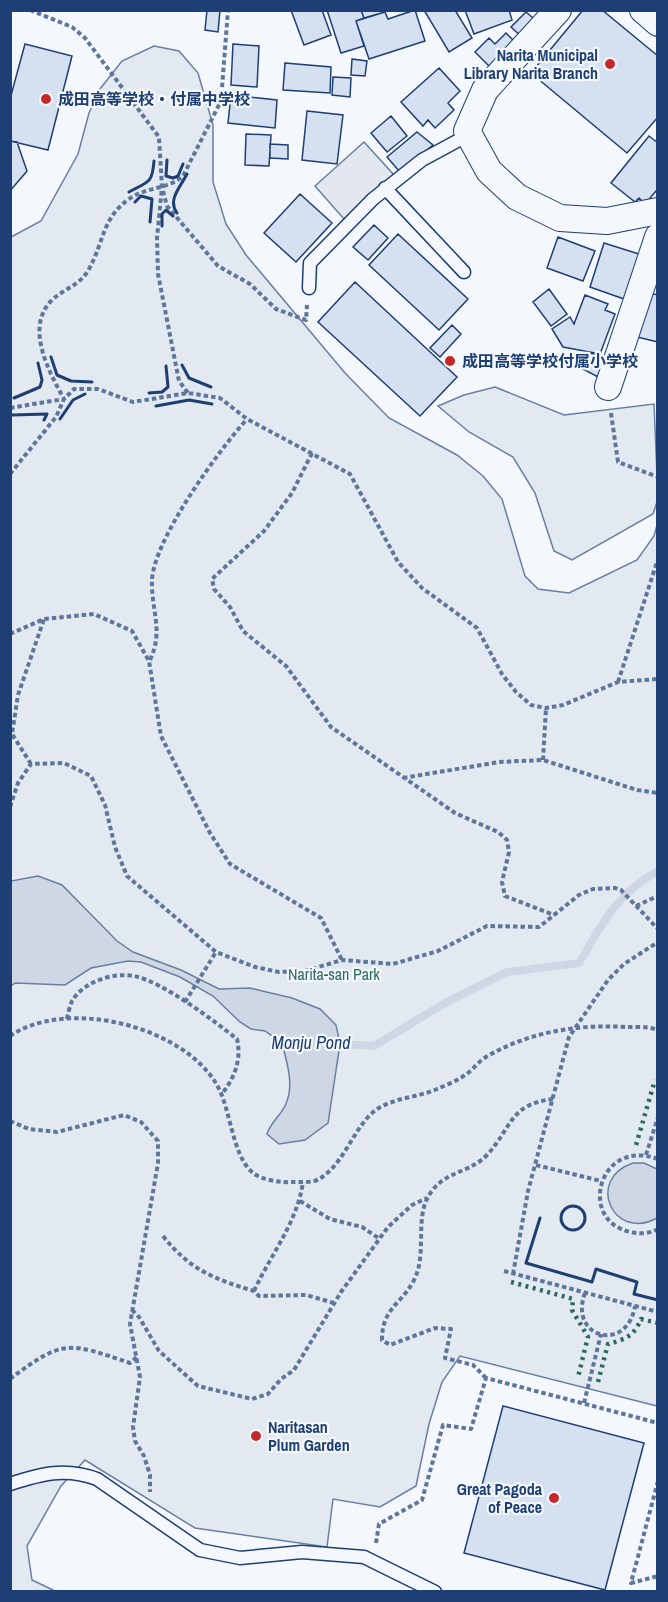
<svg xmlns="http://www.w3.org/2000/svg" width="668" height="1602" font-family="'Archivo Narrow','Noto Sans JP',sans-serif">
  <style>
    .green { fill: #e3e9f0; stroke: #687fa3; stroke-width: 1.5 }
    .parking { fill: #e3e8f0; stroke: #687fa3; stroke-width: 1.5 }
    .water { fill: #cfd7e4; stroke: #687fa3; stroke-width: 1.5 }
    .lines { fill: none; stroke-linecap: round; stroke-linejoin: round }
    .stream { stroke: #cfd7e4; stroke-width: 8 }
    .building { fill: #d5e0f0; stroke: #1d3f73; stroke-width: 1.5 }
    .service-casing { stroke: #1d3f73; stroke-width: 15 }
    .minor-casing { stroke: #1d3f73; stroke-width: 28 }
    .path { stroke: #5e769c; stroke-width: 4; stroke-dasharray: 4.5 3; stroke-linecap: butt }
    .service { stroke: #f4f7fb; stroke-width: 12 }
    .minor { stroke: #f4f7fb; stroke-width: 26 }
    .hedge { stroke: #2c6c60; stroke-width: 4.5; stroke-dasharray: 3 4.5; stroke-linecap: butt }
    .wall { stroke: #1d3f73; stroke-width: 3 }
    .poi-dot { fill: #c62828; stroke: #f4f7fb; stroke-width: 2 }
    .labels { text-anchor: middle; stroke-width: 4.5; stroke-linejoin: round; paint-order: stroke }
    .poi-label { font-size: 16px; font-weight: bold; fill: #1d3f73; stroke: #f4f7fb; text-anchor: start }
    .park-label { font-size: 16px; fill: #2c6c60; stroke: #f4f7fb }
    .water-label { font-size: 18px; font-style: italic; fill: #1d3f73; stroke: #f4f7fb }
  </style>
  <rect width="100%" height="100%" fill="#f4f7fb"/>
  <path class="green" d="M 154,46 L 179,51 L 198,73 L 213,125 L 213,182 L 226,224 L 246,255 L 345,373 L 389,418 L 457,455 L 483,476 L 502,499 L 525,576 L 538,589 L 569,593 L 637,560 L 654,536 L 657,525 L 657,1406 L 460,1356 L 442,1382 L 429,1424 L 416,1486 L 380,1507 L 333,1499 L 327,1547 L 195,1528 L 85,1460 L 61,1486 L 27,1546 L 32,1580 L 55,1591 L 11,1592 L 11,237 L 41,221 L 78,154 L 89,113 L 100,89 L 122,61 Z
    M 495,387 L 564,415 L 654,404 L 658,499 L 653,514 L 572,560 L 554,551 L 535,493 L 513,457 L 469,432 L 438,406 L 464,395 Z"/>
  <path class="parking" d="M 364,142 L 394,175 L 344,219 L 315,186 Z"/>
  <path class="water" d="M 38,876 L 62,885 L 117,941 L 133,952 L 181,970 L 219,989 L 250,988 L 292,998 L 320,1009 L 336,1025 L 340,1044 L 328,1123 L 305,1140 L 279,1144 L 267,1134 C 271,1122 280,1116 285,1106 C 295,1086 287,1063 282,1043 L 265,1031 L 251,1029 L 240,1022 L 213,996 L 180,977 L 141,962 L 128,961 L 91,968 L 65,985 L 15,983 L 11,986 L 11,881 Z
    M 633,1163 L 644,1163 L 657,1169 L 657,1218 C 613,1242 585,1179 633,1163 Z"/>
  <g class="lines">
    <path class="stream" d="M 340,1044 L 374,1046 L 445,1003 L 507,972 L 579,963 C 602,924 616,894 658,871"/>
  </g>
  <path class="building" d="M 207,10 L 220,10 L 218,32 L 205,30 Z
    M 291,10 L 322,10 L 331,35 L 304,45 Z
    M 327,10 L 361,10 L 364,18 L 356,21 L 364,46 L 341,53 Z
    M 361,10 L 384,10 L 385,12 L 364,18 Z
    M 415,10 L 425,41 L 369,59 L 356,21 L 385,12 L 388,19 Z
    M 424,10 L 455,10 L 472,38 L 449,52 Z
    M 465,10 L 509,10 L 512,20 L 474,34 Z
    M 583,10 L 602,10 L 658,56 L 658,117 L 627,153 L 531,73 Z
    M 526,12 L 540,24 L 525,40 L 511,27 Z
    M 506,33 L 520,47 L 495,72 L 475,52 L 489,38 L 495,44 Z
    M 25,44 L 72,56 L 48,150 L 10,141 L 10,99 Z
    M 233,44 L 259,46 L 257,87 L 231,85 Z
    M 352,59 L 367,61 L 365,76 L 351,75 Z
    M 285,63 L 331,67 L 330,93 L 283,90 Z
    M 439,68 L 460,91 L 448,103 L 454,110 L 435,128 L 428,120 L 423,126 L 401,102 Z
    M 333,77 L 351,78 L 350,97 L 332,95 Z
    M 231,95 L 277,100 L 275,128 L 228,123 Z
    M 307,111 L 343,115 L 337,164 L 302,160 Z
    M 391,116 L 407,136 L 387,152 L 371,133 Z
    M 417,132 L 433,145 L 400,172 L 387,157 Z
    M 246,134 L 271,135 L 269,166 L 245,165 Z
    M 649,136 L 658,143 L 658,193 L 656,191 L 645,204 L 639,198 L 635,202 L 611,183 Z
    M 10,141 L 17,142 L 27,171 L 10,191 Z
    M 270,144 L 288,145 L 288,159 L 270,158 Z
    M 300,194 L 332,223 L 296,262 L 264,233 Z
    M 374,225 L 388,238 L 368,260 L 353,247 Z
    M 398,234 L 468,299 L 439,330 L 369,265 Z
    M 558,237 L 595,251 L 583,281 L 547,268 Z
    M 604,243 L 639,254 L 624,299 L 590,287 Z
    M 355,282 L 457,377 L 420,416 L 318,322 Z
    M 549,289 L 567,314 L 551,326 L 533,302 Z
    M 649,293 L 658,295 L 658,342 L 637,337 Z
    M 585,295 L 608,304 L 605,310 L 615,314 L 600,354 L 563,347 L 552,329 L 570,317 L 574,324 Z
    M 452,325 L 461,334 L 440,357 L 430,348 Z
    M 589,352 L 606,361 L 598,377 L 581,368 Z
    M 503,1406 L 644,1443 L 605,1590 L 464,1553 Z"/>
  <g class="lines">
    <defs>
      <path id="service" d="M 385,188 L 464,272
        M 309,288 L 310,263 L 373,199 L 422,160 L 459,140 L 467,131
        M 10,1484 C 41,1474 65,1467 97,1479 L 200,1550 L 240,1558 L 302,1552 L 364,1557 L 435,1592"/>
      <path id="minor" d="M 558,10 L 485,90 L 467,131 L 489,171 L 517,197 L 560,218 L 607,221 L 658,211
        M 643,10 L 658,23
        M 608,387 L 658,237"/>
    </defs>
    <use href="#service" class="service-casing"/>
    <use href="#minor" class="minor-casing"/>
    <path class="path" d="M 30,10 L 72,27 L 85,38 L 159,137 L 162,187 L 157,238 L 158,274 L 179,381 L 188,393
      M 163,191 L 167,206 L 218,266 L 250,284 L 276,309 L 306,320 L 307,305
      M 10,408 L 64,399 C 49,372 25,328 51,301 C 64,288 80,286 89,269 C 104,242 102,218 129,199 C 145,187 167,190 183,176 L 221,101 L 228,10
      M 611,413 L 618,462 L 658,477
      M 312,453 L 292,493 L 264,531 L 212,579 L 214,589 L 230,607 L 243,631 L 286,666 L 331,727 L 455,813 L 498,832 L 507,840 L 509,852 L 502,882 L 505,896 L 554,915
      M 10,474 L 56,417 L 64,399 L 74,389 L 98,389 L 133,402 L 188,393 L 220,398 L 247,419 L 350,474 L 398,562 L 422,588 L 477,628 L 502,674 L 516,692 L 531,705 L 546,708 L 563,705 L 618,682 L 658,679
      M 10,634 L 44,619 L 94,614 L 132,631 L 149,661 L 161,736 L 210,833 L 230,864 L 321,918 L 342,960
      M 150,660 C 164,631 151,610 152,580 C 154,539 219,450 247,419
      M 618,682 L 658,559
      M 543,760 L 546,708
      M 31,764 L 12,734 L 18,695 L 44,619
      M 403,778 L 499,762 L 543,760 L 637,790 L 658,793
      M 10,807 L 18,783 L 31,764 L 64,763 L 91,776 L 105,805 L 115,847 L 127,876 L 216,952 L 255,967 L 279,972 L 305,971 L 342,960 L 393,964 L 438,951 L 487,926 L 539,927 L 579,895 L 593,889 L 615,888 L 621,890 L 658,929
      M 636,906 L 658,896
      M 185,1002 L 216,952
      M 67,1019 C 68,1013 70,1006 72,1001 C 83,982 113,972 134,976 C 163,982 213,1020 237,1039 C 242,1060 234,1079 221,1095
      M 10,1036 C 67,997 183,1026 217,1085 C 231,1109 232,1156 253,1173 C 262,1180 282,1183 292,1182 C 300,1182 313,1183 319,1179 C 342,1166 352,1133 370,1115 C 388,1097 415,1099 437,1089 C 446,1085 457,1081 465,1075 C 473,1070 478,1062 486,1057 C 528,1032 578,1024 626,1027 C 636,1027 648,1026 658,1030
      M 10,1121 L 29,1129 L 57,1132 L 124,1115 L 141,1122 L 158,1141 L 158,1163 L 130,1324 L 140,1377 L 133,1427 L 135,1441 L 144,1456 L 150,1475 L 150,1492
      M 646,1155 L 658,1117
      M 658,1159 C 598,1137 577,1222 631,1232 C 640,1234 649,1234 658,1229
      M 536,1165 L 601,1181
      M 300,1201 L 330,1219 L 362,1227 L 380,1239
      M 163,1236 C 190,1270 214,1279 254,1291 L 259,1296 L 306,1295 L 334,1303
      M 504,1271 L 658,1312
      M 513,1274 L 528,1191 L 569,1037 L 608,980 L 624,964 L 658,942
      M 254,1291 C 271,1254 297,1223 303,1182
      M 585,1293 C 568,1338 627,1354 635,1306
      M 132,1310 L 139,1317 L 159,1351 L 198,1386 L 252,1399 L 268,1394 L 281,1379 L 294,1370 L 341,1292 L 388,1227 L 412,1205 L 427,1198
      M 486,1378 L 473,1365 L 445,1358 L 451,1329 L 435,1328 L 390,1345 L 382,1340 C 382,1309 400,1305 413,1282 C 427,1257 416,1226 426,1201 C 440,1170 468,1175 487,1155 C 512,1128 509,1104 553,1099
      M 10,1379 C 63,1339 68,1342 130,1363 L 138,1356
      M 584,1403 L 601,1334
      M 658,1481 L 631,1583 L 658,1576
      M 376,1543 L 379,1524 L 422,1500 L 443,1425 L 471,1429 L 486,1378 L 658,1423"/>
    <use href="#service" class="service"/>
    <use href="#minor" class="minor"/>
    <path class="hedge" d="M 636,1145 L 655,1080
      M 511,1282 L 573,1299 L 572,1310 L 588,1337 L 578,1377
      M 598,1382 L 608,1344 C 626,1339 634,1336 641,1319 L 658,1323"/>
    <path class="wall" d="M 167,160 L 166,176 L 173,178 L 178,176 L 183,164
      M 129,192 C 148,181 152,185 154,161
      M 135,202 L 141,196 L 152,199 L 150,222
      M 177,213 C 167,200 181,186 187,174
      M 162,226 L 162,214 L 166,210 L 173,216
      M 51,357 L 57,375 L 71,381 L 92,382
      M 182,365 L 189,378 L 211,387
      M 149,393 L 162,392 L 168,387 L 166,366
      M 14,398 L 40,387 L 42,380 L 38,363
      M 156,406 L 189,400 L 212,404
      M 12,415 L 47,414 L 44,420
      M 60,419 L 73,400 L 85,394
      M561 1218a12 12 0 1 1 24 0a12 12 0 1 1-24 0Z
      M 540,1218 L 526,1263 L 592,1282 L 596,1269 L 637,1282 L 634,1294 L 658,1300"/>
  </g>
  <g class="poi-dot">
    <circle cx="610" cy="64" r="6"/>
    <circle cx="46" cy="99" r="6"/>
    <circle cx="450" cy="361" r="6"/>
    <circle cx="256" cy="1436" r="6"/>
    <circle cx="554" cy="1498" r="6"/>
  </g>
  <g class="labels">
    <g class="poi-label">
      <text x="598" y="61" text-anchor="end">Narita Municipal<tspan x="598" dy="18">Library Narita Branch</tspan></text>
      <text x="58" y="105">成田高等学校・付属中学校</text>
      <text x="462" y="367">成田高等学校付属小学校</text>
      <text x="268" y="1433">Naritasan<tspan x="268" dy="18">Plum Garden</tspan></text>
      <text x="542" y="1495" text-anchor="end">Great Pagoda<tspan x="542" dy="18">of Peace</tspan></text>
    </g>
    <g class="park-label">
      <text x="334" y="980">Narita-san Park</text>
    </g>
    <g class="water-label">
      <text x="311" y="1049">Monju Pond</text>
    </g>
  </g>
  <rect width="668" height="1602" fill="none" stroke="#1d3f73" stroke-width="24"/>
</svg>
